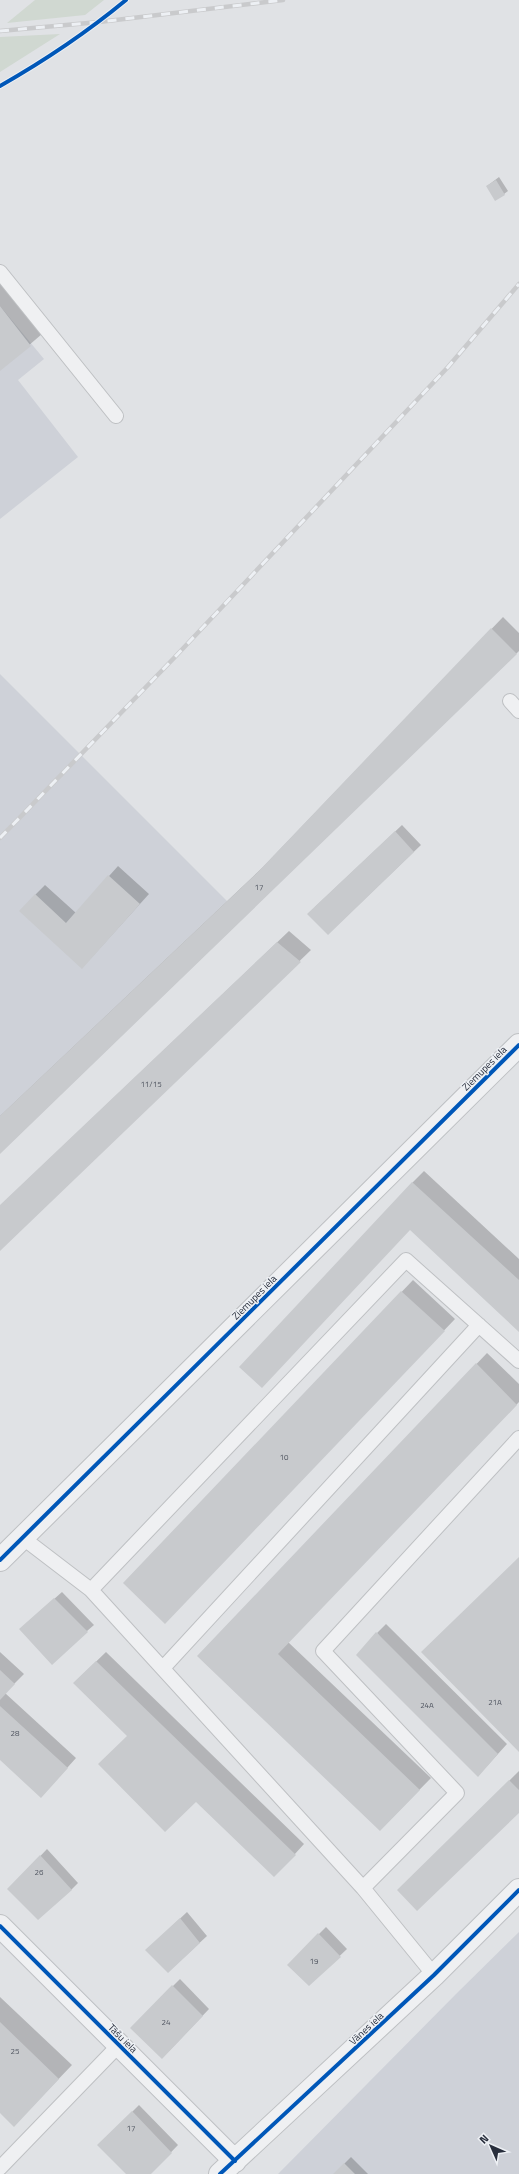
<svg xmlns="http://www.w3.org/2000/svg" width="519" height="2174" font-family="'Titillium Web',sans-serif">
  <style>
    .built { fill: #ced1d8 }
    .green { fill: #d0d8d1 }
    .shadow { fill: #0003 }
    .building { fill: #c8cacd }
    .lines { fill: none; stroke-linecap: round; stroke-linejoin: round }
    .lane-casing { stroke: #bec0c3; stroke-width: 16 }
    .street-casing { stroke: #bec0c3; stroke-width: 24 }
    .lane { stroke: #eff0f2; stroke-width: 14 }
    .street { stroke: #eff0f2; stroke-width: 22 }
    .rail-casing { stroke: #c9cacc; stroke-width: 4.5 }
    .rail { stroke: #edf0f4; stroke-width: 3; stroke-dasharray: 9; stroke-linecap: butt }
    .cycleway-casing { stroke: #edf0f4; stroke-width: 6 }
    .cycleway { stroke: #0057b8; stroke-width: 4 }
    .labels { text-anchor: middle; stroke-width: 3; stroke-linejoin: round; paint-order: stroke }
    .number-label { font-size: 8px; fill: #515661 }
    .street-label { font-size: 10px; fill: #282e3c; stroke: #edf0f4 }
  </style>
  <rect width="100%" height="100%" fill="#e0e2e5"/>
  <path class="built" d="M 0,306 L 44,359 L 18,380 L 78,457 L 0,519 Z
    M 0,674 L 227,901 L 0,1116 Z
    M 519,1932 L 519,2174 L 278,2174 L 456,1994 Z"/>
  <path class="green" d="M 35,0 L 104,0 L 85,15 L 7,23 Z
    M 60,34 L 0,72 L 0,37 Z"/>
  <path class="shadow" d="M 499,177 L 508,191 L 504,194 L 487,186 Z
    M 0,280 L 42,334 L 0,370 Z
    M 503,617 L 519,633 L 519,651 L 0,1153 L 0,1116 L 263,867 Z
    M 402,825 L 421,845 L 328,934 L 315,907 Z
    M 118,866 L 149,894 L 91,958 L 35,895 L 45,885 L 76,913 Z
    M 289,931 L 311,950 L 0,1250 L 0,1206 Z
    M 424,1171 L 519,1259 L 519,1330 L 412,1183 Z
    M 413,1280 L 455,1319 L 176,1611 L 124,1583 Z
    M 487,1353 L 519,1384 L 519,1402 L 288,1642 L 431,1778 L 380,1830 L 198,1656 Z
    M 62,1592 L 94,1625 L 87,1631 L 27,1623 Z
    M 386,1624 L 507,1744 L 487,1766 L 377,1633 Z
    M 0,1652 L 24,1674 L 5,1693 L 76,1758 L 50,1787 L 0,1759 Z
    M 106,1652 L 304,1844 L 284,1866 L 196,1800 L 74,1683 Z
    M 519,1771 L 519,1812 L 399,1890 Z
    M 47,1849 L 78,1883 L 71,1890 L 9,1889 Z
    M 187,1912 L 207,1936 L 168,1972 L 153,1944 Z
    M 326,1927 L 347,1949 L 309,1985 L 288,1965 Z
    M 180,1979 L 209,2009 L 169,2051 L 131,2028 Z
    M 0,1997 L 72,2065 L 27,2112 L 0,2112 Z
    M 139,2105 L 178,2145 L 150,2174 L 127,2174 L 99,2145 Z
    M 351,2157 L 368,2174 L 334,2174 Z"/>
  <path class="building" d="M 496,180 L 505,195 L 495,201 L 486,186 Z
    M 0,306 L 31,346 L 0,371 Z
    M 491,628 L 517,654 L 0,1154 L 0,1116 L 256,874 Z
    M 395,831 L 414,852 L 328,935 L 307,914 Z
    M 108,875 L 140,904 L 82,969 L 19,911 L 35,894 L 66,923 Z
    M 277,942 L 301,962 L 0,1251 L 0,1205 Z
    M 412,1182 L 519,1280 L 519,1332 L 410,1230 L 262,1388 L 239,1367 Z
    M 401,1291 L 445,1331 L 165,1624 L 123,1583 Z
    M 476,1363 L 517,1405 L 278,1654 L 420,1790 L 380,1831 L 197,1656 Z
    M 519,1557 L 519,1752 L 421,1652 Z
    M 54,1598 L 88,1632 L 52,1665 L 19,1629 Z
    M 376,1632 L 498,1754 L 478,1777 L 356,1655 Z
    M 96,1661 L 296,1855 L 274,1877 L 196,1802 L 165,1832 L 98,1764 L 127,1736 L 73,1683 Z
    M 0,1670 L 15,1684 L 0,1700 Z
    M 0,1706 L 68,1768 L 41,1798 L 0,1760 Z
    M 509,1780 L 519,1790 L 519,1813 L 417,1911 L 397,1890 Z
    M 40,1855 L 72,1890 L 38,1920 L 7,1889 Z
    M 180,1918 L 200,1943 L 168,1973 L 145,1950 Z
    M 318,1933 L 341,1957 L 309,1986 L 287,1965 Z
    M 172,1985 L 203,2016 L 162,2059 L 130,2028 Z
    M 0,2022 L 59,2079 L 14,2127 L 0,2113 Z
    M 132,2111 L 172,2153 L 151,2174 L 126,2174 L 97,2145 Z
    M 344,2163 L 355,2174 L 333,2174 Z"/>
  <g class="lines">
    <defs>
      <path id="lane" d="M 0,272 L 116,416
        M 510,701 L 519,711
        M 23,1538 L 91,1590 L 363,1888 L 434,1975
        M 91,1590 L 406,1260 L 519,1361
        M 163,1668 L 479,1325
        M 363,1888 L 457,1793 L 323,1651 L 519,1438
        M 0,2168 L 119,2045"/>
      <path id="street" d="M 0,1560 L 519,1045
        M 0,1926 L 235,2161
        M 220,2174 L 434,1975 L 519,1890"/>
    </defs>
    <use href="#lane" class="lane-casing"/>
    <use href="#street" class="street-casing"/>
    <use href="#lane" class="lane"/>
    <use href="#street" class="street"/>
    <defs>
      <path id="rail" d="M 0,31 L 99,22 L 283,0
        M 0,838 L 174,658 L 448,367 L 519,284"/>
    </defs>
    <use href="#rail" class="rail-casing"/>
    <use href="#rail" class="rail"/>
    <defs>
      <path id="cycleway" d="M 0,86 C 44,61 86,33 126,0
        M 0,1560 L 519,1045
        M 0,1926 L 235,2161
        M 220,2174 L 434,1975 L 519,1890"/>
    </defs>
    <use href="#cycleway" class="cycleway-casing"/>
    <use href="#cycleway" class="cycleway"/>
  </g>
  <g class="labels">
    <g class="number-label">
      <text x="259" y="890">17</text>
      <text x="151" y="1087">11/15</text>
      <text x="284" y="1460">10</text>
      <text x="495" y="1705">21A</text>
      <text x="427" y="1708">24A</text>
      <text x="15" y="1736">28</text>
      <text x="39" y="1875">26</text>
      <text x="314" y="1964">19</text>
      <text x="166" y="2025">24</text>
      <text x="15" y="2054">25</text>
      <text x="131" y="2131">17</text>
    </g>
    <g class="street-label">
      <text transform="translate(484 1068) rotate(-45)" y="4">Ziemupes iela</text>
      <text transform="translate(254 1297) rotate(-45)" y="4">Ziemupes iela</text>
      <text transform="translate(366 2028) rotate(-43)" y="4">Vānes iela</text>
      <text transform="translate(123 2038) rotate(45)" y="4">Tāšu iela</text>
    </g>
  </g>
  <g transform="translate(491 2146) rotate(315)" stroke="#edf0f4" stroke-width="3" paint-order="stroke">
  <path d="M0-3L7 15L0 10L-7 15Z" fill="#282e3c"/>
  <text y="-6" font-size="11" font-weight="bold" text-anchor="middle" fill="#282e3c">N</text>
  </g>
</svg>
